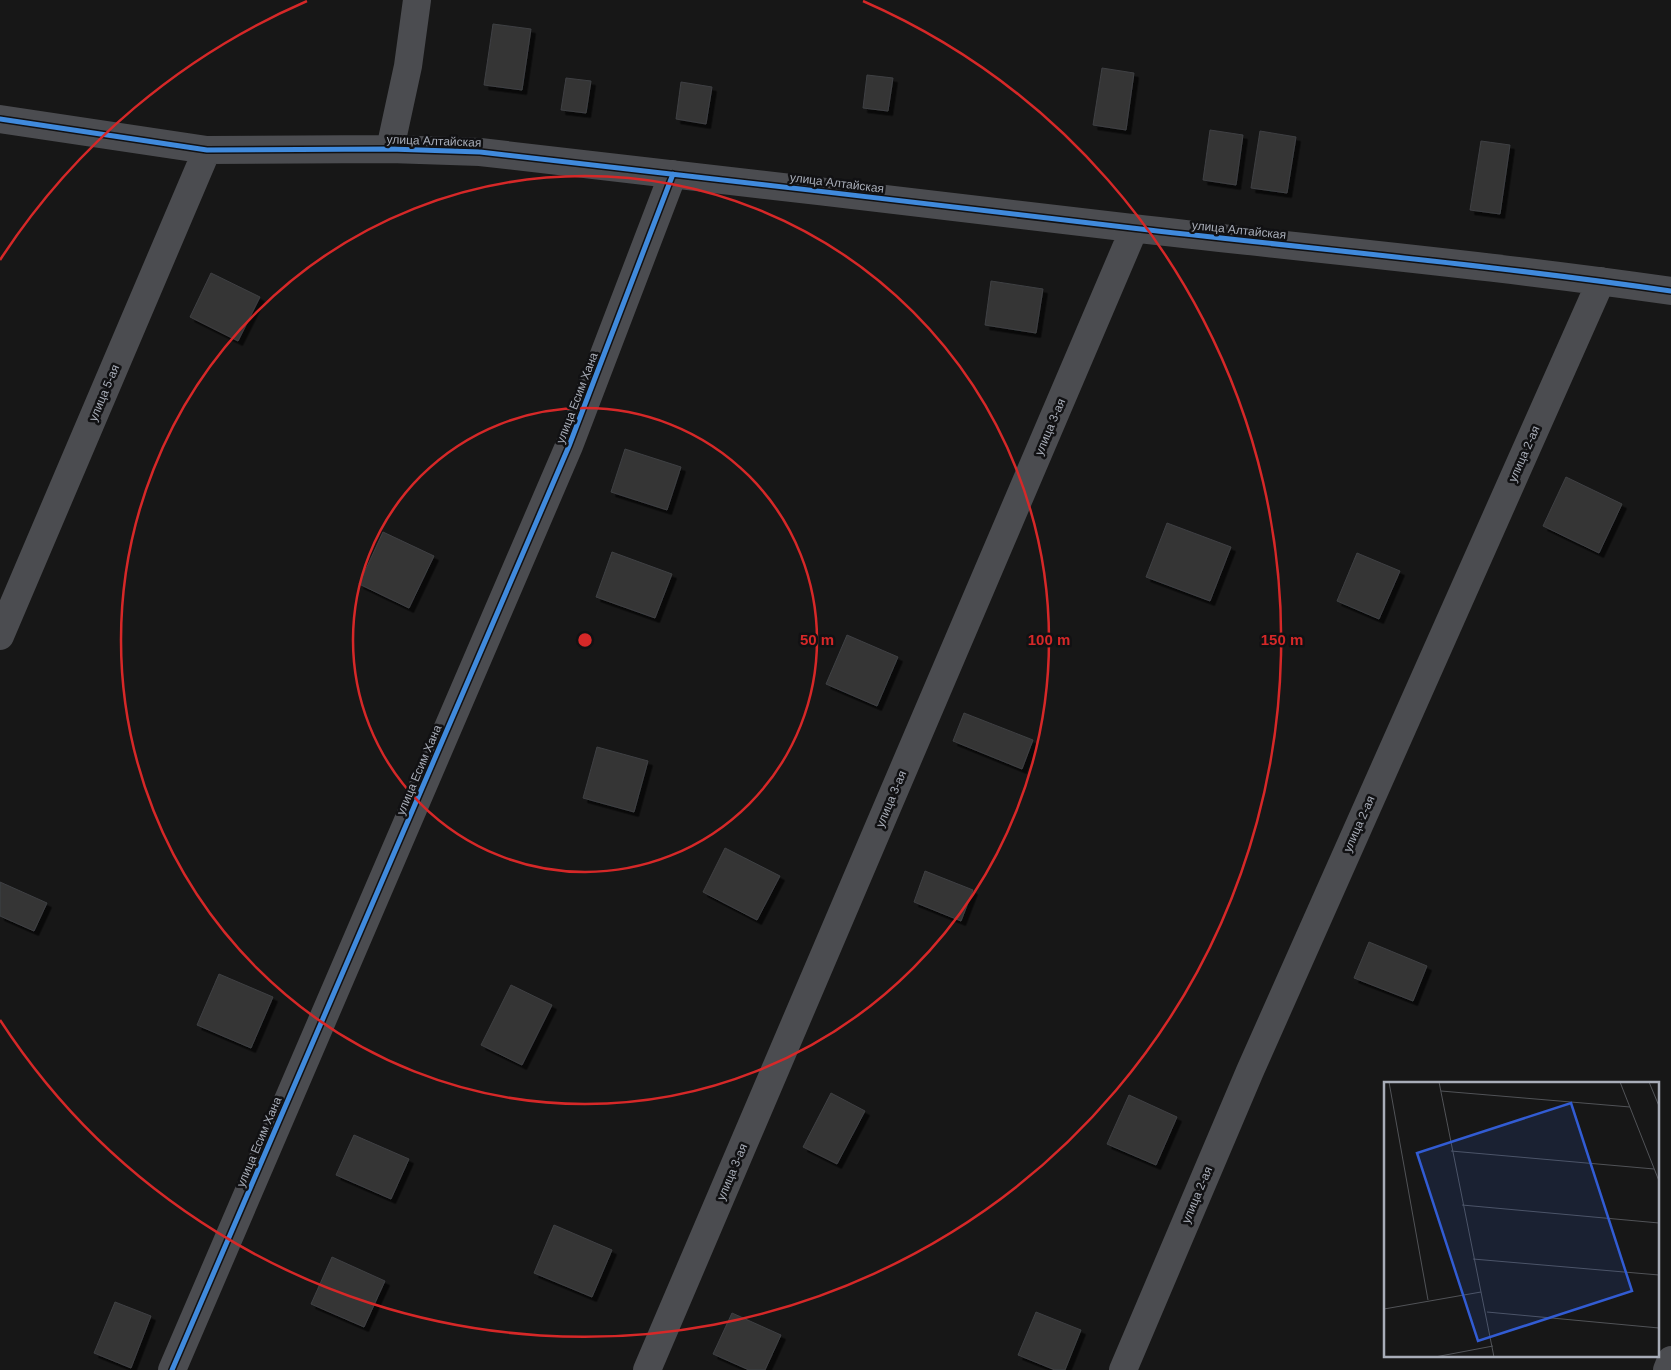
<svg xmlns="http://www.w3.org/2000/svg" width="1671" height="1370" font-family="Arial,sans-serif">
  <style>
    .building { fill: #353536; stroke: #3f4043; filter: url(#shadow) }
    .lines { fill: none; stroke-linecap: round; stroke-linejoin: round }
    .minor { stroke: #4b4c50; stroke-width: 28 }
    .cycleway-casing { stroke: #111113; stroke-width: 8 }
    .cycleway { stroke: #408adc; stroke-width: 5 }
    .ring { fill: none; stroke: #d62828; stroke-width: 2.5 }
    .labels { text-anchor: middle; stroke-width: 5; stroke-linejoin: round; paint-order: stroke }
    .street-label { font-size: 12px; fill: #a8adb8; stroke: #111113 }
    .inset-road { fill: none; stroke: #515357; stroke-width: 1 }
    .view { fill: #325cd3; fill-opacity: 0.15; stroke: #325cd3; stroke-width: 2.5 }
    .inset-edge { fill: none; stroke: #a8adb8; stroke-width: 2.5 }
    .centre { fill: #d62828; stroke: #111113; stroke-width: 2.5 }
    .ring-label { font-size: 15px; text-anchor: middle; font-weight: bold; fill: #d62828; stroke: #111113; stroke-width: 5; stroke-linejoin: round; paint-order: stroke }
  </style>
  <defs>
    <filter id="shadow"><feDropShadow dx="4.5" dy="4.5" stdDeviation="0" flood-color="#0009"/></filter>
  </defs>
  <rect width="100%" height="100%" fill="#171717"/>
  <path class="building" d="M 493,24 L 531,29 L 522,90 L 484,85 Z
    M 1102,68 L 1134,73 L 1126,130 L 1093,125 Z
    M 867,75 L 893,78 L 888,111 L 863,108 Z
    M 566,78 L 591,81 L 586,113 L 561,110 Z
    M 681,82 L 712,87 L 706,124 L 676,119 Z
    M 1210,130 L 1243,135 L 1236,185 L 1203,180 Z
    M 1260,131 L 1296,137 L 1287,193 L 1251,188 Z
    M 1481,141 L 1510,145 L 1500,214 L 1470,210 Z
    M 211,273 L 260,297 L 238,341 L 190,317 Z
    M 991,281 L 1043,289 L 1036,333 L 985,325 Z
    M 625,449 L 681,467 L 667,510 L 611,492 Z
    M 1566,477 L 1622,504 L 1599,553 L 1543,526 Z
    M 1167,523 L 1231,547 L 1210,601 L 1146,577 Z
    M 383,532 L 434,556 L 409,608 L 359,584 Z
    M 612,552 L 672,574 L 655,618 L 596,597 Z
    M 1357,553 L 1400,571 L 1379,619 L 1337,601 Z
    M 847,635 L 898,657 L 877,706 L 826,684 Z
    M 964,713 L 1033,740 L 1022,769 L 953,741 Z
    M 597,747 L 648,761 L 634,812 L 583,798 Z
    M 725,848 L 780,876 L 757,920 L 703,892 Z
    M 925,871 L 973,890 L 961,921 L 914,902 Z
    M 0,882 L 47,903 L 34,931 L 0,916 Z
    M 1369,942 L 1427,966 L 1413,1001 L 1354,978 Z
    M 219,974 L 273,997 L 251,1048 L 197,1025 Z
    M 511,985 L 552,1005 L 522,1065 L 481,1045 Z
    M 831,1093 L 865,1111 L 837,1164 L 803,1147 Z
    M 1129,1095 L 1177,1117 L 1156,1165 L 1107,1144 Z
    M 354,1135 L 409,1159 L 391,1199 L 336,1175 Z
    M 554,1225 L 612,1250 L 592,1297 L 534,1273 Z
    M 332,1257 L 385,1281 L 364,1327 L 311,1304 Z
    M 115,1302 L 151,1316 L 131,1368 L 94,1353 Z
    M 1036,1312 L 1081,1330 L 1065,1370 L 1055,1370 L 1018,1355 Z
    M 732,1313 L 781,1335 L 765,1370 L 749,1370 L 713,1354 Z"/>
  <g class="lines">
    <path class="minor" d="M 0,119 L 207,150 L 390,149 L 480,152 C 697,176 915,203 1132,228 C 1312,249 1492,265 1671,291
      M 390,149 L 408,66 L 417,0
      M 0,636 L 207,150
      M 172,1370 L 569,446 L 673,174
      M 647,1370 L 1134,229
      M 1123,1370 L 1250,1071 L 1601,281
      M 1667,1370 L 1671,1360"/>
    <defs>
      <path id="cycleway" d="M 0,119 L 207,150 L 390,149 L 480,152 C 697,176 915,203 1132,228 C 1312,249 1492,265 1671,291
        M 172,1370 L 569,446 L 673,174"/>
    </defs>
    <use href="#cycleway" class="cycleway-casing"/>
    <use href="#cycleway" class="cycleway"/>
  </g>
  <g class="ring">
    <circle cx="585" cy="640" r="232"/>
    <circle cx="585" cy="640" r="464"/>
    <path d="M0 260A697 697 0 0 1 307 1M863 1A697 697 0 1 1 0 1020"/>
  </g>
  <g class="labels">
    <g class="street-label">
      <text transform="translate(434 141) rotate(2)" y="4">улица Алтайская</text>
      <text transform="translate(837 183) rotate(7)" y="4">улица Алтайская</text>
      <text transform="translate(1239 230) rotate(6)" y="4">улица Алтайская</text>
      <text transform="translate(104 393) rotate(-67)" y="4">улица 5-ая</text>
      <text transform="translate(577 398) rotate(-69)" y="4">улица Есим Хана</text>
      <text transform="translate(1050 427) rotate(-67)" y="4">улица 3-ая</text>
      <text transform="translate(1524 454) rotate(-66)" y="4">улица 2-ая</text>
      <text transform="translate(419 770) rotate(-67)" y="4">улица Есим Хана</text>
      <text transform="translate(891 799) rotate(-67)" y="4">улица 3-ая</text>
      <text transform="translate(1359 824) rotate(-66)" y="4">улица 2-ая</text>
      <text transform="translate(259 1142) rotate(-67)" y="4">улица Есим Хана</text>
      <text transform="translate(732 1172) rotate(-67)" y="4">улица 3-ая</text>
      <text transform="translate(1197 1195) rotate(-67)" y="4">улица 2-ая</text>
    </g>
  </g>
  <g transform="translate(1384 1082)">
    <rect width="275" height="275" fill="#171717"/>
    <path class="inset-road" d="M 5,0 L 44,218M 55,0 L 110,275M 236,0 L 275,99M 265,0 L 275,24M 57,9 L 246,25M 67,69 L 270,87M 78,123 L 275,141M 89,177 L 275,193M 0,227 L 97,210M 103,230 L 275,246M 51,275 L 109,264"/>
    <path class="view" d="M 187,21 L 248,209 L 94,259 L 33,71 Z"/>
    <rect width="275" height="275" class="inset-edge"/>
  </g>
  <circle cx="585" cy="640" r="8" class="centre"/>
  <g class="ring-label">
    <text x="817" y="645">50 m</text>
    <text x="1049" y="645">100 m</text>
    <text x="1282" y="645">150 m</text>
  </g>
</svg>
